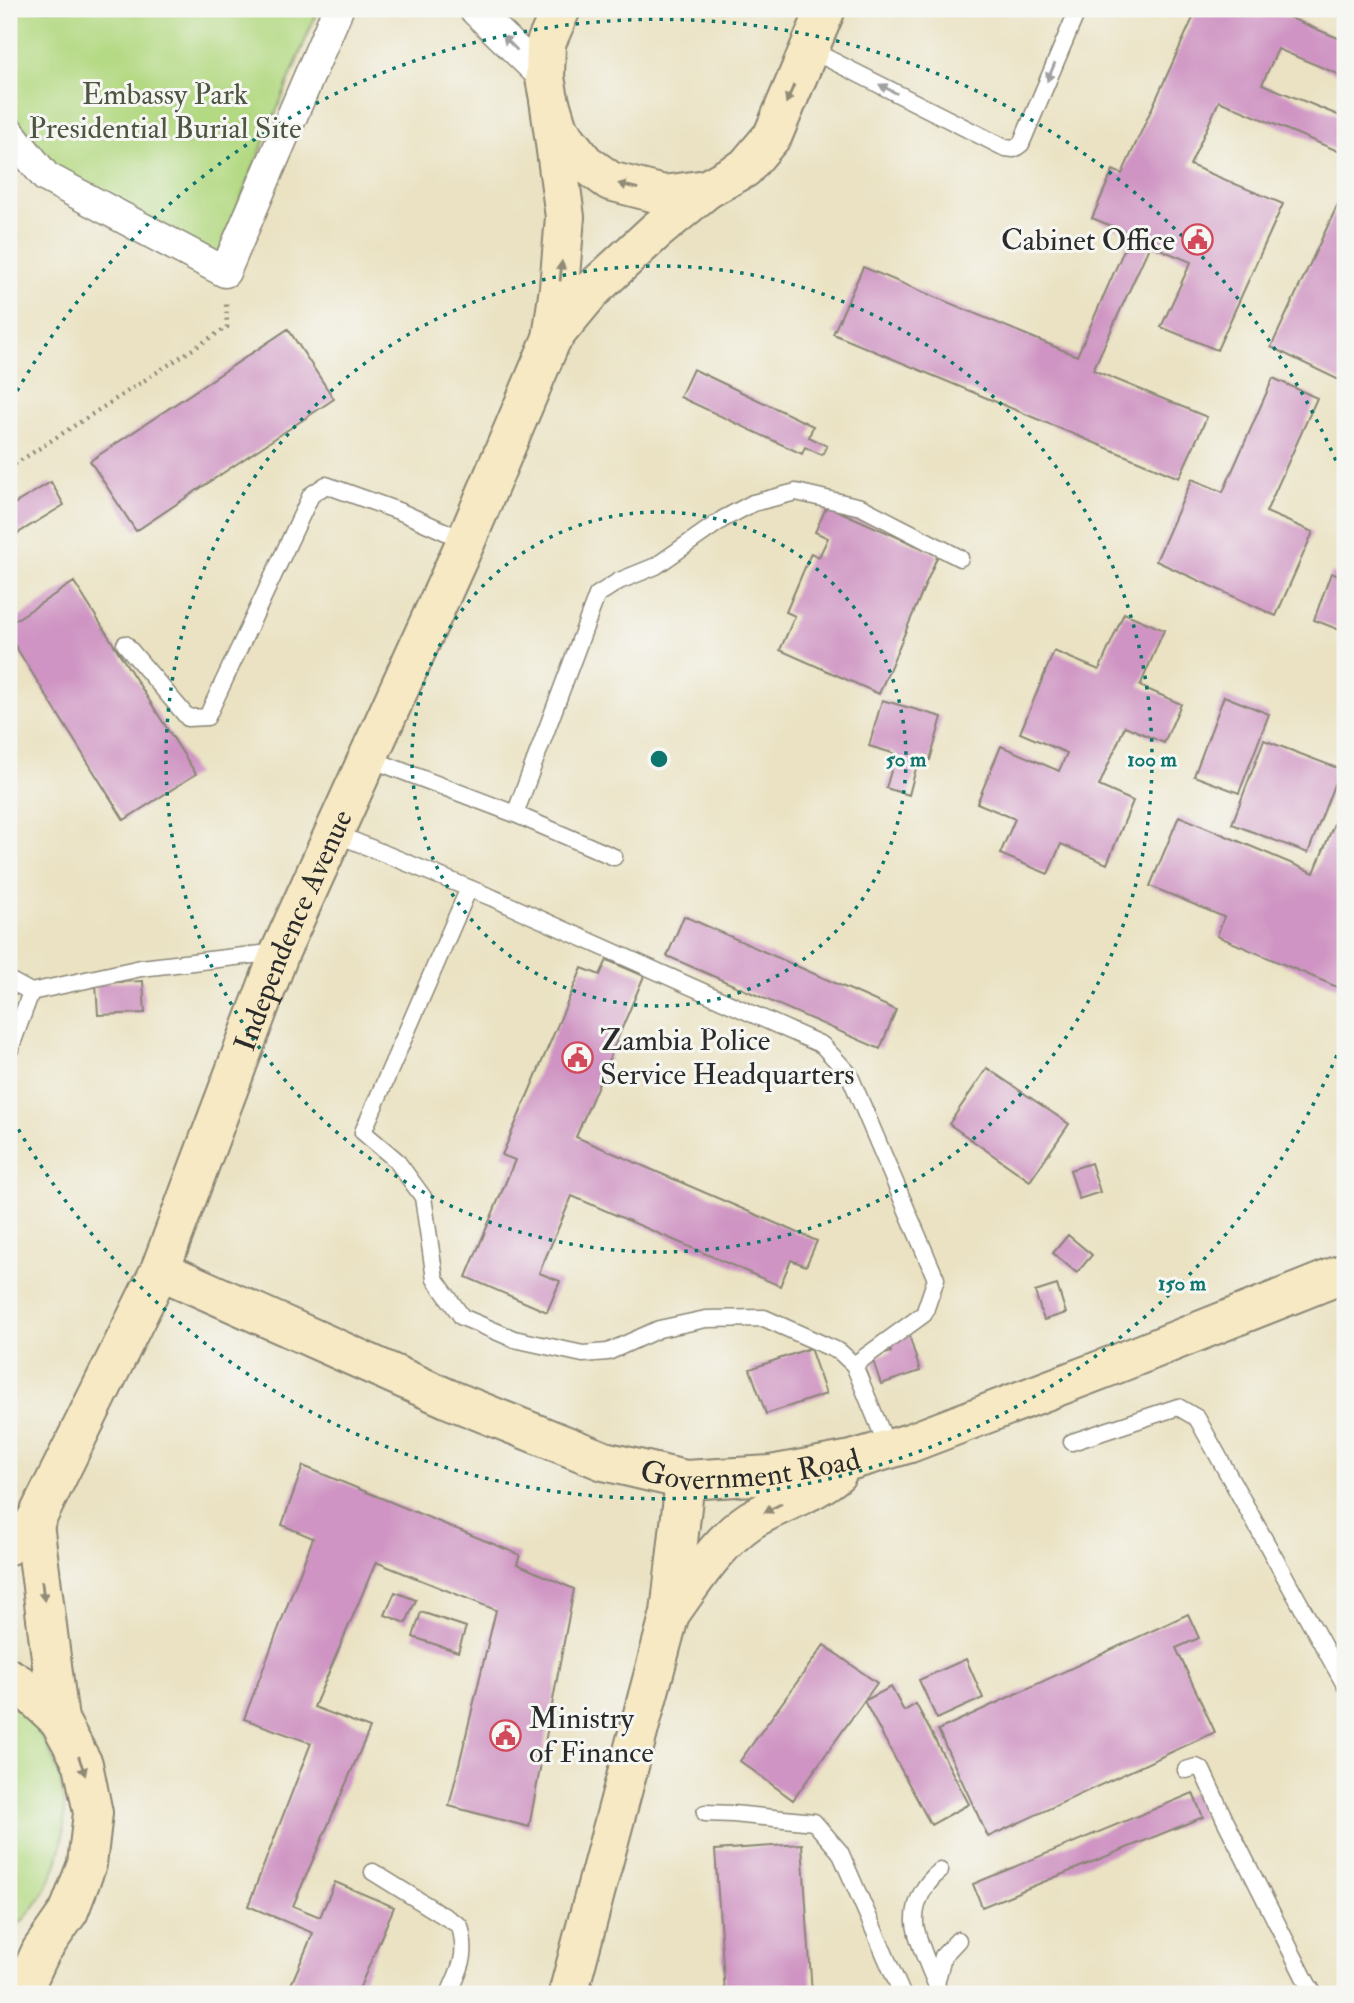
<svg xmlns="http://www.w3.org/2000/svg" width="1354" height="2003" font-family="'IM FELL Double Pica',serif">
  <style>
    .green { fill: #b3d982; stroke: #6f8256; stroke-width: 2 }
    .building { fill: #cf94c3 }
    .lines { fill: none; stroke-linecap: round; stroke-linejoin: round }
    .service-casing { stroke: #8a8676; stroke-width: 19 }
    .minor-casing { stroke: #8a8676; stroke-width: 33 }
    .secondary-casing { stroke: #8a8676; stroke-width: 42 }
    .path { stroke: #8a8676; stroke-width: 4.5; stroke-dasharray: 2 5; stroke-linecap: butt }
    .service { stroke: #fff; stroke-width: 16 }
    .minor { stroke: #fff; stroke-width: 30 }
    .secondary { stroke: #f6e9c3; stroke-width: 38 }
    .oneway { fill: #a0a0a0 }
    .oneway2 { fill: #908a77 }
    .ring { fill: none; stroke: #0f766e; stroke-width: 3.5; stroke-dasharray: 3.5 7 }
    .labels { text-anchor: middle; stroke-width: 6; stroke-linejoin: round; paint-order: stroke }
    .park-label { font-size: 30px; fill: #4d5641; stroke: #f6f6f2 }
    .poi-label { font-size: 30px; fill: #2b2b2b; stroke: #f6f6f2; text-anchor: start }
    .street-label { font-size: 30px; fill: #2b2b2b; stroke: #f6f6f2 }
    .centre { fill: #0f766e; stroke: #f6f6f2; stroke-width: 3.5 }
    .ring-label { font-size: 21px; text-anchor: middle; font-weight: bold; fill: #0f766e; stroke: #f6f6f2; stroke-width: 6; stroke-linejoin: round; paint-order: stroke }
  </style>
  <rect width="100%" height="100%" fill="#f6f6f2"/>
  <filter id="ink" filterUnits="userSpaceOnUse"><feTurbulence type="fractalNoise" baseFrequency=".0143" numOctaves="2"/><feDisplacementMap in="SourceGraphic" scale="14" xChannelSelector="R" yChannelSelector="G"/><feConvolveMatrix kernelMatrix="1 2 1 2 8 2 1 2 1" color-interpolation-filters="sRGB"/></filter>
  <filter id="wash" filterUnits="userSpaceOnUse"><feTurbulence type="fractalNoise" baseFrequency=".00686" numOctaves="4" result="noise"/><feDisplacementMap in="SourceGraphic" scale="28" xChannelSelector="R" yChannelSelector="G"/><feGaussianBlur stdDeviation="1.57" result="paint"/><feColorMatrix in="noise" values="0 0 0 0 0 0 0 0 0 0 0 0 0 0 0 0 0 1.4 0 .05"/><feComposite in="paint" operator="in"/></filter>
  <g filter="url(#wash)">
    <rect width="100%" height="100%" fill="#eae2c2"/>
    <path class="green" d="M 9,9 L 318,9 L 218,255 L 58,170 L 9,109 Z
      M 9,1702 C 85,1760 81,1874 9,1933 Z"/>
    <g id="blocks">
      <path class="building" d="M 1197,9 L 1269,9 L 1345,41 L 1345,77 L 1278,49 L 1262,84 L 1345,118 L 1345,154 L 1219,101 L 1190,165 L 1283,204 L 1217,350 L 1161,327 L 1191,262 L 1150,245 L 1093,370 L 1207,417 L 1179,478 L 833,334 L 863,267 L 1077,356 L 1131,234 L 1092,218 L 1113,170 L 1122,174 Z
        M 1345,189 L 1345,383 L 1271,347 Z
        M 288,329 L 334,399 L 136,531 L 90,461 Z
        M 693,369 L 813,426 L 809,437 L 827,446 L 822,455 L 805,447 L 802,454 L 680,397 Z
        M 1273,378 L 1317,398 L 1266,512 L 1313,532 L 1276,616 L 1156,561 L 1192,479 L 1223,492 Z
        M 51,482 L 64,505 L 18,533 L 9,518 L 9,507 Z
        M 827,506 L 938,555 L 879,694 L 780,650 L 795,616 L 786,612 L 811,553 L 819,557 L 828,538 L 815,532 Z
        M 1331,573 L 1345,578 L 1345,632 L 1314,620 Z
        M 74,582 L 196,774 L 124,820 L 9,636 L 9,624 Z
        M 1124,613 L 1164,630 L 1140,686 L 1181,704 L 1164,743 L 1125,726 L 1099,786 L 1133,801 L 1107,864 L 1061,844 L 1048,874 L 1000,854 L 1015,819 L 977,803 L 1001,746 L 1059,771 L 1067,753 L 1020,733 L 1054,651 L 1099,670 Z
        M 1224,696 L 1269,714 L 1239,793 L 1194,776 Z
        M 882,700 L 942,717 L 930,760 L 919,757 L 909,795 L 886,788 L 896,754 L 869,746 Z
        M 1264,740 L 1340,769 L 1308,853 L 1232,824 Z
        M 1345,797 L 1344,990 L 1217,936 L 1224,917 L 1150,886 L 1179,816 L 1314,873 Z
        M 684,916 L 896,1010 L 880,1049 L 667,956 Z
        M 607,960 L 644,976 L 576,1137 L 817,1241 L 806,1266 L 791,1260 L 780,1286 L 572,1196 L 539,1273 L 560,1281 L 547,1312 L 466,1277 L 515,1160 L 502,1155 L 582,968 L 600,975 Z
        M 143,981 L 145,1013 L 98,1015 L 96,983 Z
        M 987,1068 L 1069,1124 L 1030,1181 L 949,1124 Z
        M 1091,1163 L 1100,1192 L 1079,1199 L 1070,1170 Z
        M 1068,1235 L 1092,1255 L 1077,1273 L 1053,1253 Z
        M 1057,1285 L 1066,1313 L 1044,1320 L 1035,1292 Z
        M 909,1335 L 920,1371 L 881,1384 L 872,1358 L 891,1352 L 888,1342 Z
        M 810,1348 L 826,1394 L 766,1414 L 750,1369 Z
        M 303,1466 L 520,1555 L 517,1564 L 574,1589 L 529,1827 L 449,1806 L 496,1610 L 376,1562 L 314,1707 L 370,1728 L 293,1906 L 320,1917 L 335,1882 L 394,1907 L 357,1994 L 287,1994 L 313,1933 L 248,1906 L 311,1743 L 244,1719 L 313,1538 L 282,1525 Z
        M 395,1592 L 416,1600 L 406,1623 L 385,1615 Z
        M 421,1612 L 466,1627 L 458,1652 L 413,1637 Z
        M 1188,1614 L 1199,1638 L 1176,1648 L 1215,1732 L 988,1837 L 938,1730 Z
        M 824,1645 L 877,1683 L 793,1800 L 740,1761 Z
        M 966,1659 L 983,1698 L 937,1719 L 919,1680 Z
        M 891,1687 L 904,1711 L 916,1704 L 969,1804 L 931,1825 L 864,1701 Z
        M 1193,1793 L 1203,1817 L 982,1907 L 973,1884 Z
        M 802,1844 L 812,1994 L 725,1994 L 715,1850 Z"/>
    </g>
  </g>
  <g filter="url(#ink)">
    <use href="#blocks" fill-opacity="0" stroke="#8a8676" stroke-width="2"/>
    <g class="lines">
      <defs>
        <path id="service" d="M 809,49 L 1005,148 L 1014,149 L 1021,144 L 1078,9
          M 125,644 L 188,718 L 207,717 L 311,495 L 326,485 L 401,512 L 466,541
          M 368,758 L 515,814 L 614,857
          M 515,814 L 597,595 L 619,581 L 656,566 L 723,519 L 753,503 L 796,492 L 861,507 L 960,558
          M 334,833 L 493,898 L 822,1045 L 849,1074 L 936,1279 L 924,1314 L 854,1365
          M 469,888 L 363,1132 L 396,1160 L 423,1197 L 435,1279 L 462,1317 L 514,1339 L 583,1354 L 608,1352 L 659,1329 L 706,1319 L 764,1318 L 840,1352 L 854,1365 L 888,1448
          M 9,980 L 31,992 L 141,968 L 278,952
          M 9,1052 L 31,992
          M 1072,1442 L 1178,1407 L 1197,1418 L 1345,1685
          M 1186,1770 L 1196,1767 L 1202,1770 L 1225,1820 L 1307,1983 L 1314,1994
          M 705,1813 L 733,1814 L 814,1822 L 840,1852 L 902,1994
          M 373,1872 L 460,1926 C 468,1957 461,1966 449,1994
          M 936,1984 L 943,1956 L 958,1940
          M 940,1994 C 934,1978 915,1937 915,1922 C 914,1902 925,1883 940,1871"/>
        <path id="minor" d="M 474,9 L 545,78
          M 9,132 L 46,177 L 225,272 L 338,9"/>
        <g id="secondary">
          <path d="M 561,9 L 546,43 L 545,78 L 549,99 L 558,129 L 585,163 L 610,181 L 664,195 L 707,189 L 745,168 L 773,135 L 826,9"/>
          <path d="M 552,338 L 592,290 L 656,231 L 707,189"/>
          <path id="s1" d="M 160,1270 L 449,1399 L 604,1461 L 685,1480 L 771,1475 L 852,1460 L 910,1443 L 1119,1363 L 1345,1273"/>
          <path d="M 34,1524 L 59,1720"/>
          <path id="s2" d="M 9,1545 L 34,1524 L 160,1270 L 280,952 L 466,541 L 552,338 L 559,288 L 565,217 L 549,99"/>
          <path d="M 672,1611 C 694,1580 719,1541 751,1520 C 778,1503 813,1494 837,1473"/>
          <path d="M 9,1678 L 22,1686 L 59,1720 L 83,1764 L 93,1813 L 87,1864 L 69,1911 L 41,1951 L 21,1994"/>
          <path d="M 568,1994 L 670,1613 L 685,1480"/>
        </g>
      </defs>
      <use href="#service" class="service-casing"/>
      <use href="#minor" class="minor-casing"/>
      <use href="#secondary" class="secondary-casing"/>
      <path class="path" d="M 9,468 L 227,327 L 226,301"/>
      <use href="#service" class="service"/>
      <use href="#minor" class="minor"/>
      <use href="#secondary" class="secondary"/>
    </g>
    <defs><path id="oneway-solid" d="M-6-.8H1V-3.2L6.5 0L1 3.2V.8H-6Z" transform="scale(1.75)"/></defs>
    <g class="oneway">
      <use href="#oneway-solid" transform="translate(510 43) rotate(-135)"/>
      <use href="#oneway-solid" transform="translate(1051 72) rotate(113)"/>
      <use href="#oneway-solid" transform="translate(888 89) rotate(-153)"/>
    </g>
    <g class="oneway2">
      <use href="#oneway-solid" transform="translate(790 94) rotate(113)"/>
      <use href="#oneway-solid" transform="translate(628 186) rotate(-166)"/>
      <use href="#oneway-solid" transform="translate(561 271) rotate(-85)"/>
      <use href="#oneway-solid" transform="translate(773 1508) rotate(153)"/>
      <use href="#oneway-solid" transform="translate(43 1591) rotate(83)"/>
      <use href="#oneway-solid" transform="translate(82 1766) rotate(71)"/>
    </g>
  </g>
  <g class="ring">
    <circle cx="659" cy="759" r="247"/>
    <circle cx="659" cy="759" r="493"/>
    <path d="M1345 1036A740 740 0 0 1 12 1118M12 400A740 740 0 0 1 1345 482"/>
  </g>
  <defs>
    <symbol id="civic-ring" viewBox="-11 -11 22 22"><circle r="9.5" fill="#f6f6f2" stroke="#d1495b" stroke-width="1.5"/><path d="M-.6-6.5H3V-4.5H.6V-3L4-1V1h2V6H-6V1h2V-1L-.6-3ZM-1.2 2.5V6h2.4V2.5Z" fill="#d1495b"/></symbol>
  </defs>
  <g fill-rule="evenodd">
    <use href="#civic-ring" x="1180" y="222" width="35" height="35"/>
    <use href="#civic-ring" x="560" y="1040" width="35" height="35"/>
    <use href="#civic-ring" x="488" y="1718" width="35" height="35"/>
  </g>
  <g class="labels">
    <g class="park-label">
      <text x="165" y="104">Embassy Park<tspan x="165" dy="34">Presidential Burial Site</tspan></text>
    </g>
    <g class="poi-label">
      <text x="1175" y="250" text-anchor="end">Cabinet Office</text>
      <text x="600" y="1050">Zambia Police<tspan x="600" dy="34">Service Headquarters</tspan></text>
      <text x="529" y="1728">Ministry<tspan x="529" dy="34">of Finance</tspan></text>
    </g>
    <g class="street-label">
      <text dy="10" stroke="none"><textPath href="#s2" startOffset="681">Independence Avenue</textPath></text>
      <text dy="10" stroke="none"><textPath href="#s1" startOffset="632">Government Road</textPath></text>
    </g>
  </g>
  <circle cx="659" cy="759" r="10" class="centre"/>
  <g class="ring-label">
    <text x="906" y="766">50 m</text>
    <text x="1152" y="766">100 m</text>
    <text x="1182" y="1290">150 m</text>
  </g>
  <rect width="1354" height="2003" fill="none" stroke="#f6f6f2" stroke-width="35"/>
</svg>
